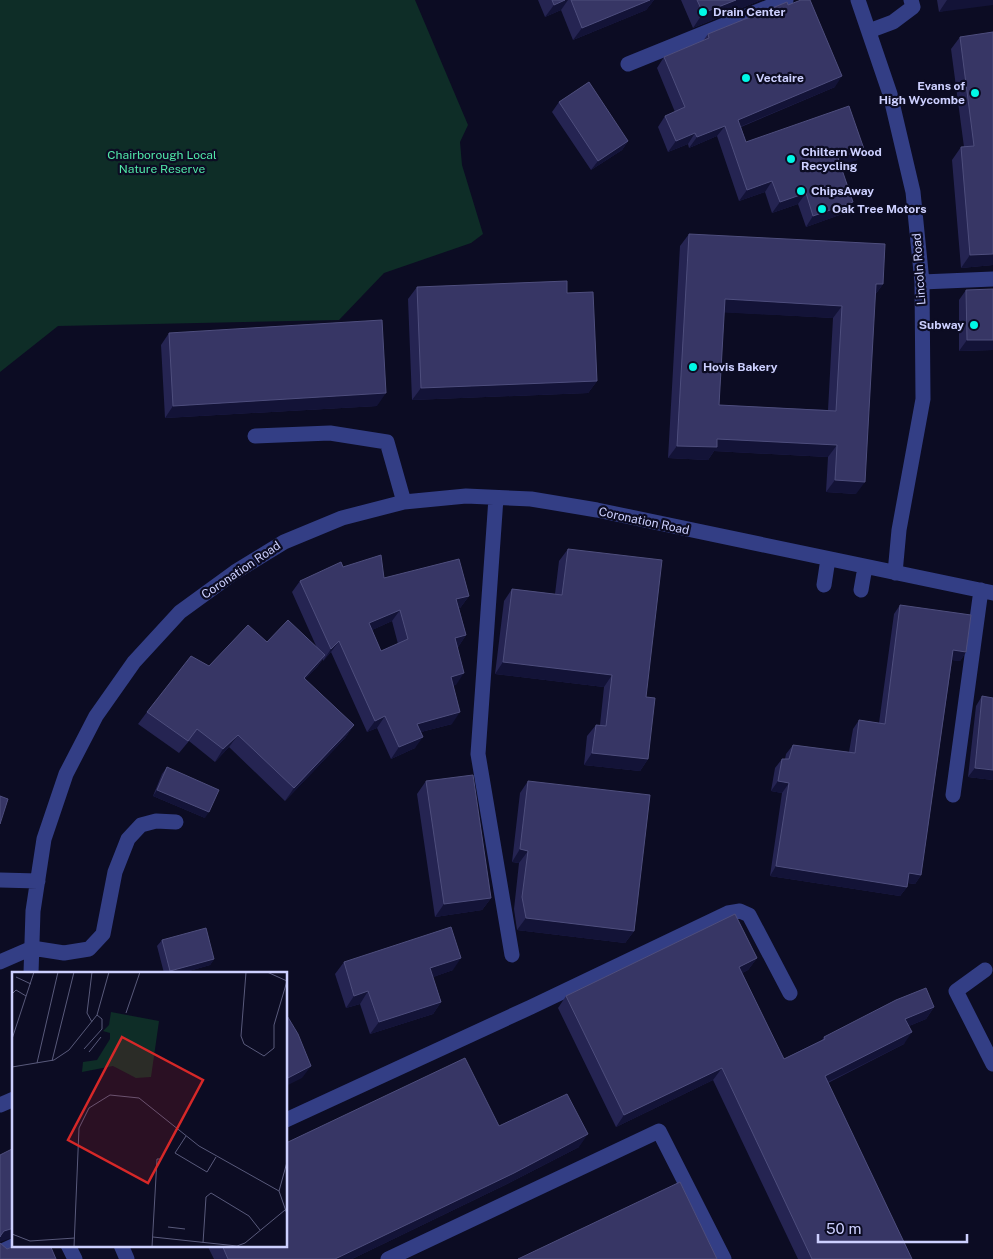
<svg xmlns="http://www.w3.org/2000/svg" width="993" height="1259" font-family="'Public Sans',sans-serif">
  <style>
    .green { fill: #0e2d27 }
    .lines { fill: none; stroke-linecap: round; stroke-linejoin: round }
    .minor { stroke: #333e85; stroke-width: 15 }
    .wall { fill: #252452; fill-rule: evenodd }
    .shaded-wall { fill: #131337 }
    .building { fill: #373665; stroke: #4e4e7d; fill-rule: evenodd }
    .poi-dot { fill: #00f8e6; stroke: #0c0c23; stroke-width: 2 }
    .labels { text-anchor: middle; stroke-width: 4.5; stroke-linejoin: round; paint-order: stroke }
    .poi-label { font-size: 12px; font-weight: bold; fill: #cdd0ff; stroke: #0c0c23; text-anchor: start }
    .park-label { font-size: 12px; fill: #51e8a8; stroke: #0c0c23 }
    .street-label { font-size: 12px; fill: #cdd0ff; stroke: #0c0c23 }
    .inset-road { fill: none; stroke: #595a7b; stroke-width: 1 }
    .view { fill: #d62828; fill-opacity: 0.15; stroke: #d62828; stroke-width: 2.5 }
    .inset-edge { fill: none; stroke: #cdd0ff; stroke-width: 2.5 }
  </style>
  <rect width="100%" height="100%" fill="#0c0c23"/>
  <path class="green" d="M 0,0 L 415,0 L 468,125 L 460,142 L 462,165 L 483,234 L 471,243 L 384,273 L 339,320 L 58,326 L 0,372 Z"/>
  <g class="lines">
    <path class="minor" d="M 858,0 L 890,94 L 913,192 L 922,282 L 923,399 L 899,530 L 895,573
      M 869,31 L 893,22 L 913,7 L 911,0
      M 628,64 L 786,0
      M 922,282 L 993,279
      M 255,436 L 330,433 L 387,442 L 404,502
      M 496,498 L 478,754 L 512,955
      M 824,585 L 828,559
      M 861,590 L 865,567
      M 953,795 L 981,590
      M 0,880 L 38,881
      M 0,962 L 32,948 L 64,953 L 89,949 L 103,934 L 115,872 L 128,839 L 141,825 L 156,821 L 176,822
      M 985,970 L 956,991 L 993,1064
      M 31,973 L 33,911 L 44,839 L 66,774 L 96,716 L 134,662 L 180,612 L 235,572 L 284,542 L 342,518 L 404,502 L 466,496 L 531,499 L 597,510 L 993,593
      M 0,1105 L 14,1099
      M 286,1120 L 531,1007 L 728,913 L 740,911 L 749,915 L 790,993
      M 68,1245 L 75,1259
      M 121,1245 L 127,1259
      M 0,1252 L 15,1245
      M 388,1259 L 659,1131 L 724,1259"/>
  </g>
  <path class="wall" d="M 538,0 L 654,0 L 646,10 L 573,40 L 561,10 L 545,17 Z
    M 681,0 L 761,0 L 693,28 Z
    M 937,0 L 993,0 L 939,12 Z
    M 708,34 L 835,87 L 741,127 L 746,142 L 857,160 L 840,165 L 845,213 L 806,227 L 798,204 L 772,213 L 765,192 L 739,201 L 717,136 L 689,148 L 688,144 L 668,152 L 658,127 L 665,116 L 675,112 L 657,68 L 664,57 L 703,41 Z
    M 960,37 L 993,265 L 961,268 L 952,160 L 961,147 L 964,147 L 951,49 Z
    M 559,102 L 628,141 L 622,150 L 591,170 L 552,112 Z
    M 689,234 L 883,284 L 875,295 L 856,494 L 826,492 L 828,457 L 714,451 L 708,460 L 668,458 L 680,246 ZM 724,312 L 833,318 L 828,410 L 719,405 Z
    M 417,287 L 567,293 L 597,381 L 588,393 L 412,400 L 408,299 Z
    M 966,290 L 993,350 L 959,351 L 959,300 Z
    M 169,333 L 377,406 L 165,418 L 161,345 Z
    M 568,549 L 646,697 L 648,759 L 640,771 L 584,765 L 587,736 L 596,725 L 600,725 L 604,687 L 495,674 L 504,601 L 512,589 L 555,594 L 559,561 Z
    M 343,567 L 384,578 L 469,596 L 460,608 L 459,608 L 466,635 L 458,647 L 456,685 L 454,685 L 452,724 L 421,732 L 415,748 L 391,759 L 377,728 L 367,732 L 331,652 L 323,661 L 323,659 L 317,667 L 305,679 L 354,725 L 345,738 L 285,801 L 229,747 L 215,762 L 189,741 L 179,753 L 138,724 L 147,712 L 209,666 L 267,642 L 317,648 L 292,592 L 300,581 ZM 392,621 L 398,644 L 381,651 L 372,630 Z
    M 900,605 L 966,652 L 960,661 L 952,660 L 921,875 L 915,884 L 907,883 L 907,887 L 900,896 L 770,876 L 782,793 L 771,791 L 775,768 L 782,759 L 785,759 L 786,754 L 793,745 L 849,752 L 853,729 L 859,720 L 879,723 L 894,614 Z
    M 982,696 L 993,698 L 993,780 L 968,777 L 976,706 Z
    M 167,767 L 205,818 L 153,796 L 162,774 Z
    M 426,781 L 491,898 L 482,910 L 435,917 L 417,794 Z
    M 528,781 L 634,931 L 625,943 L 517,930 L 514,909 L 519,863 L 512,862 L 520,793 Z
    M 162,940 L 214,959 L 210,965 L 182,973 L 164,973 L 157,946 Z
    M 757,958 L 748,970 L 742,973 L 784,1059 L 822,1040 L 824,1037 L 934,1007 L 926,1019 L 909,1026 L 904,1044 L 828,1083 L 912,1259 L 798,1259 L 713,1080 L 616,1127 L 558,1008 L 566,996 Z
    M 344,962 L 453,970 L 433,977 L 441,1002 L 433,1014 L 370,1034 L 360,1004 L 346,1008 L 335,974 Z
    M 499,1126 L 579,1147 L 505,1185 L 352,1259 L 214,1259 L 207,1245 L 286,1245 Z"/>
  <path class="shaded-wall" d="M 565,0 L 568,0 L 561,10 L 545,17 L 554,5 Z
    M 650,0 L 654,0 L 646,10 L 573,40 L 582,28 Z
    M 736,0 L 761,0 L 693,28 L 703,13 Z
    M 947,0 L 993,0 L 993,5 L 939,12 Z
    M 842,76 L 835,87 L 730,131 L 738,120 Z
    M 725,126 L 717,136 L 689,148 L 697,137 Z
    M 695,133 L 688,144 L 668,152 L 676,141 Z
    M 628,141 L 622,150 L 591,170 L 598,161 Z
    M 864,149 L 857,160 L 830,169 L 838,158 Z
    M 772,181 L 765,192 L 739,201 L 747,190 Z
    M 806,193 L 798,204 L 772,213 L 780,202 Z
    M 853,202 L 845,213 L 806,227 L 813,216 Z
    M 993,254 L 993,265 L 961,268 L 970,255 Z
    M 876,284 L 883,284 L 874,296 Z
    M 725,299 L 842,306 L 833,318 L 716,312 Z
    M 967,340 L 993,340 L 993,350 L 959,351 Z
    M 597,381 L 588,393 L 412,400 L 421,388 Z
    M 386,393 L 377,406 L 165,418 L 173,406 Z
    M 717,439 L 837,445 L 828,457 L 714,451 L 708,460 L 668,458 L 677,446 Z
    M 835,480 L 865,482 L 856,494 L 826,492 Z
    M 469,596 L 460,608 L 448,611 L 456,599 Z
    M 400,610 L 392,621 L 361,635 L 369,623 Z
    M 466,635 L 458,647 L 455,638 Z
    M 339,641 L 331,652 L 323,661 L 331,649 Z
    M 953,650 L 966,652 L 960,661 L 947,660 Z
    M 325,655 L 317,667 L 295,690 L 304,678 Z
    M 503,662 L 612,675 L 604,687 L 495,674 Z
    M 464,673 L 456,685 L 443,688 L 451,677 Z
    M 460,712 L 452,724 L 409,735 L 417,724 Z
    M 385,716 L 377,728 L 367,732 L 375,721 Z
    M 354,725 L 345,738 L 285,801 L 294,788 Z
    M 238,735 L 229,747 L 215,762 L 223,749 Z
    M 423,737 L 415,748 L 391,759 L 399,747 Z
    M 592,753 L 648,759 L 640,771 L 584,765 Z
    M 975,768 L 993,770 L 993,780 L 968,777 Z
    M 778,781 L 789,783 L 782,793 L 771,791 Z
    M 157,790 L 209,812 L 205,818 L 153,796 Z
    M 520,849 L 528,851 L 519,863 L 512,862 Z
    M 776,866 L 907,887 L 900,896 L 770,876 Z
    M 909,873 L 921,875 L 915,884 L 902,882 Z
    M 491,898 L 482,910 L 435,917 L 444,904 Z
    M 526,918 L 634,931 L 625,943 L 517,930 Z
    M 461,958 L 453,970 L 422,981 L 430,968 Z
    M 757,958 L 748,970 L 731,979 L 739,967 Z
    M 214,959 L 210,965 L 182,973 L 169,973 L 170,971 Z
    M 368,991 L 360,1004 L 346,1008 L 354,996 Z
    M 441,1002 L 433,1014 L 370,1034 L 379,1022 Z
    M 934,1007 L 926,1019 L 897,1031 L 905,1019 Z
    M 912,1032 L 904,1044 L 816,1088 L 825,1076 Z
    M 311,1066 L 302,1078 L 286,1086 L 286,1079 Z
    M 722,1068 L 713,1080 L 616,1127 L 624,1115 Z
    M 588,1134 L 579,1147 L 505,1185 L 352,1259 L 335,1259 Z
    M 14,1228 L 14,1237 L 0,1242 L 0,1236 L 4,1231 Z"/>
  <path class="building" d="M 552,0 L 565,0 L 554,5 Z
    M 571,0 L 650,0 L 582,28 Z
    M 697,0 L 736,0 L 703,13 Z
    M 801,0 L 810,0 L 842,76 L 738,120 L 746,142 L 849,106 L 864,149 L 838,158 L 853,202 L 813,216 L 806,193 L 780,202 L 772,181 L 747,190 L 725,126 L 697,137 L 695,133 L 676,141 L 665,116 L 685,107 L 664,57 L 709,38 L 708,34 L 787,2 L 788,5 Z
    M 993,32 L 993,254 L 970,255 L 961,147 L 974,146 L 960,37 Z
    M 589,82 L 628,141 L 598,161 L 559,102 Z
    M 689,234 L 885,244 L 883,284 L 876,284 L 865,482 L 835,480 L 837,445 L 717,439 L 717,447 L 677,446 ZM 725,299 L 842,306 L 836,411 L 719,405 Z
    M 567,281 L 567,293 L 593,292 L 597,381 L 421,388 L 417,287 Z
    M 993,289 L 993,340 L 967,340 L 966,290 Z
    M 382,320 L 386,393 L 173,406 L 169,333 Z
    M 568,549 L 662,560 L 646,697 L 655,698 L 648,759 L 592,753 L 596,725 L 606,726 L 612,675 L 503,662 L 512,589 L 562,595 Z
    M 381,555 L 384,578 L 459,559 L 469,596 L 456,599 L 466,635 L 455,638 L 464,673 L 451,677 L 460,712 L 417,724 L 423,737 L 399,747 L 385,716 L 375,721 L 339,641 L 331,649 L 300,581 L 341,562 L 343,567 ZM 400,610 L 408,639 L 381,651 L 369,623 Z
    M 900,605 L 971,615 L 966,652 L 953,650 L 921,875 L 909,873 L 907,887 L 776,866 L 789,783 L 778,781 L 782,759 L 789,759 L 793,745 L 855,753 L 859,720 L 885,724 Z
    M 288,620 L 325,655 L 304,678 L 354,725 L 294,788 L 238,735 L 223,749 L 197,729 L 188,741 L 147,712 L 191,656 L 209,666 L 248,625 L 267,642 Z
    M 982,696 L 993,698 L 993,770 L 975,768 Z
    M 167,767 L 219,790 L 209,812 L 157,790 Z
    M 473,775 L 491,898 L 444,904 L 426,781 Z
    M 528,781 L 650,795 L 634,931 L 526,918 L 522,897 L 528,851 L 520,849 Z
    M 0,796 L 8,799 L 0,824 Z
    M 735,914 L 757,958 L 739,967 L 784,1059 L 825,1039 L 824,1037 L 896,1000 L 926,988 L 934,1007 L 905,1019 L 912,1032 L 825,1076 L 912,1259 L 812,1259 L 722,1068 L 624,1115 L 566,996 Z
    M 451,927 L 461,958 L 430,968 L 441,1002 L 379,1022 L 368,991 L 354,996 L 344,962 Z
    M 206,928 L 214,959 L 170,971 L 162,940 Z
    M 286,1014 L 298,1034 L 311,1066 L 286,1079 Z
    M 465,1058 L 499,1126 L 567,1094 L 588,1134 L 514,1173 L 335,1259 L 228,1259 L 222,1245 L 286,1245 L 286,1143 Z
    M 14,1148 L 14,1228 L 4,1231 L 1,1235 L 0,1237 L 0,1155 Z
    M 680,1182 L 717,1259 L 518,1259 Z
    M 0,1243 L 7,1249 L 17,1245 L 50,1245 L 56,1259 L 0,1259 Z"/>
  <g class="poi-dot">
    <circle cx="703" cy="12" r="5"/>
    <circle cx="746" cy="78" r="5"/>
    <circle cx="975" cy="93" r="5"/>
    <circle cx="791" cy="159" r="5"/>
    <circle cx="801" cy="191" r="5"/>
    <circle cx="822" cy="209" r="5"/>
    <circle cx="974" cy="325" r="5"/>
    <circle cx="693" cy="367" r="5"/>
  </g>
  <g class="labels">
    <g class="poi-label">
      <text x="713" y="16">Drain Center</text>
      <text x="756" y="82">Vectaire</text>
      <text x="965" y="90" text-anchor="end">Evans of<tspan x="965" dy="14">High Wycombe</tspan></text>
      <text x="801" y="156">Chiltern Wood<tspan x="801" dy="14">Recycling</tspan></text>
      <text x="811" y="195">ChipsAway</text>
      <text x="832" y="213">Oak Tree Motors</text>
      <text x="964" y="329" text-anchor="end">Subway</text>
      <text x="703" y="371">Hovis Bakery</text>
    </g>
    <g class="park-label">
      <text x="162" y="159">Chairborough Local<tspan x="162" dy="14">Nature Reserve</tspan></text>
    </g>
    <g class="street-label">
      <text transform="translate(919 269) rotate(-94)" y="4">Lincoln Road</text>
      <text transform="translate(644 521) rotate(12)" y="4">Coronation Road</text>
      <text transform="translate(241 570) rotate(-34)" y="4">Coronation Road</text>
    </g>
  </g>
  <g transform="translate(12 972)">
    <rect width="275" height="275" fill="#0c0c23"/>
    <path d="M 99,40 L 147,49 L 139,105 L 124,106 L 101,94 L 70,100 L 71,90 L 85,88 L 98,67 L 98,61 L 91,59 L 97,53 Z" fill="#0e2d27"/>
    <path class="inset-road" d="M 80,0 L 75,41 L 80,50M 234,0 L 229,64 L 232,72 L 252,84 L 262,76 L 262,53 L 275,9 L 255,0M 4,5 L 19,12M 0,22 L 4,18 L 14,24M 114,41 L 128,0M 0,67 L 22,0M 72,77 L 90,57 L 90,47 L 85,43M 77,80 L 89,65M 40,89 L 62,0M 25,91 L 46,0M 0,95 L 42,88 L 57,78 L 85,43 L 97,0M 174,164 L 163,181 L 195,200 L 204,185M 275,190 L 267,219 L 275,242M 156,255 L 173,257M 0,262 L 18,269 L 63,266M 141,265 L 225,274 L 233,271 L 273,238M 191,271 L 194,225 L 199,221 L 237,244 L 248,258M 62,275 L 67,156 L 77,136 L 98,123 L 127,126 L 187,174 L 267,219M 140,275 L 145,187 L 148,187"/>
    <path class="view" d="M 110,65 L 191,108 L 136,211 L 56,168 Z"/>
    <rect width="275" height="275" class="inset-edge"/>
  </g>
  <path d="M818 1234v8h149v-8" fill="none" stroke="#cdd0ff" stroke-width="2.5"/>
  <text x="826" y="1234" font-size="15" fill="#cdd0ff" stroke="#0c0c23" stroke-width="4" paint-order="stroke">50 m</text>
</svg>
